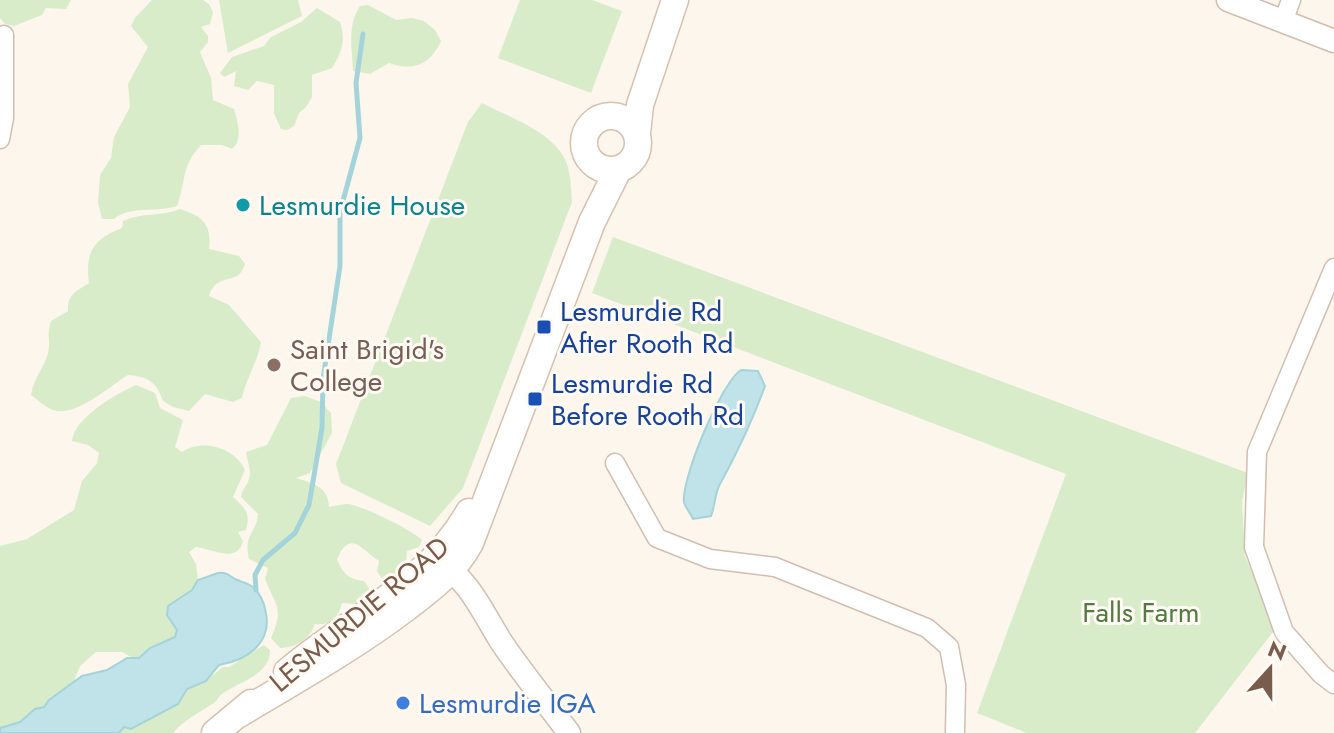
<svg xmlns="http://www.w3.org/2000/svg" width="1334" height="733" font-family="Jost,sans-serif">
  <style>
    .green { fill: #d8ecc9 }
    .water { fill: #bfe3e8; stroke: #a5d3da; stroke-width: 2 }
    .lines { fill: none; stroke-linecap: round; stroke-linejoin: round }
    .stream { stroke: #a5d3da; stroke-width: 5 }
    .minor-casing { stroke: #d1beb0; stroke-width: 21 }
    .tertiary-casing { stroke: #d1beb0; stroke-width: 25 }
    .secondary-casing { stroke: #d6c0b0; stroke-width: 29 }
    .minor { stroke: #fff; stroke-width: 18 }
    .tertiary { stroke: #fff; stroke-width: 22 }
    .secondary { stroke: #fff; stroke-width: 26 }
    .culture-dot { fill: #0f9aa8; stroke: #fffaf3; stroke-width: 3 }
    .transit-dot { fill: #1a4fb4; stroke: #fffaf3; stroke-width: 3 }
    .education-dot { fill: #8d6e63; stroke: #fffaf3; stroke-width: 3 }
    .shop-dot { fill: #3f7fe0; stroke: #fffaf3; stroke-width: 3 }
    .labels { text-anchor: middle; stroke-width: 6; stroke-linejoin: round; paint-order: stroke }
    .culture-label { font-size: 28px; fill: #0d838f; stroke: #fffaf3; text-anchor: start }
    .transit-label { font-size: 28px; fill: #164399; stroke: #fffaf3; text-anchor: start }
    .education-label { font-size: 28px; fill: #785e54; stroke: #fffaf3; text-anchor: start }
    .park-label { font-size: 28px; fill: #537a41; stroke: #fffaf3 }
    .street-label { font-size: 28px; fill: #7a5c4d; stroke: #fffaf3 }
    .shop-label { font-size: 28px; fill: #366cbe; stroke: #fffaf3; text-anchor: start }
  </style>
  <rect width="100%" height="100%" fill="#fdf6ec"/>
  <path class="green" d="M 0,0 L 71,0 L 66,9 L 46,8 L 42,15 L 14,26 L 5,24 L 0,18 Z
    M 152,0 L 203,0 L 209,4 L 213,12 L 210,24 L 201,27 L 208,36 L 208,42 L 200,52 L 211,78 L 213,100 L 234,109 C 238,122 243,140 232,149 L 222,145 L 201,145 C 181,166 186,182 177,206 C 156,213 131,205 114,219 L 102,219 L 98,203 L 100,175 L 111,158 L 114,137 L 130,107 L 128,84 L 148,47 L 131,26 L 135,18 Z
    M 219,0 L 298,0 L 302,16 L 228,53 Z
    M 520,0 L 592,0 L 622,11 L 591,93 L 498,58 Z
    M 368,5 L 396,20 L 412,18 L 424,21 L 435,30 L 441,41 C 431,64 413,72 389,63 L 370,74 L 353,71 C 352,49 347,25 360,6 Z
    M 317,8 L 340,22 C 346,41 342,52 332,68 L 312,75 L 312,97 L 306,107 L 299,113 L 294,126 L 287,130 L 281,129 L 274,113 L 274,85 L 257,81 L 248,90 L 234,86 L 236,71 L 224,77 L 220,73 L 232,57 L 264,46 L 271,37 L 301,22 Z
    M 482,103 C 510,118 555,132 567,164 C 571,176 571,190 572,202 L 463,488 L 430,526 L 341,483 L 336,464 L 468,122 Z
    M 180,209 C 203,216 212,225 209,249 L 239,256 L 245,264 C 238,288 217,270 209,296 L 229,305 L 261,342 C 257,364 247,376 242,398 L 233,402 L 205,394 L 189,411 L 173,407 L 163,401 C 156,381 148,377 128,375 C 110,386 75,418 53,410 C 45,407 38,400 31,395 C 34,376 45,367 48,353 C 51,340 46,336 51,321 L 68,311 C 67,294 77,291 89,283 C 85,252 93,239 122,228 L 123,221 C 142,212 161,217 180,209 Z
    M 613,237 L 1248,473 L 1242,501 L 1245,556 L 1276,628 L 1195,733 L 1027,733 L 977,713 L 1066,474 L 592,293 Z
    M 136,385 L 155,393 L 160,408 L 183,420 L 175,447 L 182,452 C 203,438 235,448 245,470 L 233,497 C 245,508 251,513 246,530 L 238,532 L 243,541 C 238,564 212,549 196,547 L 189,552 L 196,564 L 198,580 C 186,600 177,593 169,619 L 177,630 L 175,637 L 150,648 L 148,652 L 135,659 L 122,652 L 96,652 L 80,666 L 72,686 L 20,722 L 0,728 L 0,546 L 27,539 L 74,510 L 82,481 L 97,463 L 99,453 L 88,445 L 72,441 C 74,418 116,394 136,385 Z
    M 305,396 L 321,402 L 331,413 L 332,433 L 310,473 L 296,478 C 314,484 328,486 329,507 C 335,506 342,504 348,504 C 361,505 414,531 422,540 L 419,547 L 407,551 L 406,563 L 390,583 L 384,582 L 377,571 L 379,561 C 362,551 351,528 337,559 C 342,573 349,580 364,581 L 370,590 L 359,604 L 342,603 C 338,618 331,626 315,624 C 310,639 296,648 280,648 L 271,638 C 284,607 277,609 265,579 L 268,568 L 249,559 C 243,534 256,535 258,514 L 241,497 C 242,489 247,486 249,479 C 252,470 247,461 246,452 L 267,445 L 291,398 Z
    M 264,645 L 270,650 C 271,675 238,682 222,694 C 219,696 217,701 214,703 C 200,712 184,720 173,733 L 119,733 L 124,727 L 133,728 L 178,704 L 187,689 L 206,681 L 223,667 L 229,667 Z"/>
  <path class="water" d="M 741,370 L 758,371 L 765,386 C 752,422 737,453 719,486 C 715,494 715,506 711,516 L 693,519 C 691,514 685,507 684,502 C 681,479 722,381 741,370 Z
    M 218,573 C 227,572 228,575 235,579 C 241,582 248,583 253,587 C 259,592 264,602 265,609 C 274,642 248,660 219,665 L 206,681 L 187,689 L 178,704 L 131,729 L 124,727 L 119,733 L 0,733 L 0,728 L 20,722 L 35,709 L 44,707 L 49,700 L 82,676 L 107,670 L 127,658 L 139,658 L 150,648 L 175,637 L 177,630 L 167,615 L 168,606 L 192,590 L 198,580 Z"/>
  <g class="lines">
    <path class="stream" d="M 256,590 L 255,575 L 263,560 L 295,533 L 309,505 L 322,428 L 323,379 L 340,266 L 340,212 L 360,138 L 356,83 L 363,34"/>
    <defs>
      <path id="minor" d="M 1283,22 L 1291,0
        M 0,139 L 4,118 L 4,35
        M 1334,268 L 1257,452 L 1254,547 L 1284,632 L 1321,674 L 1334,684
        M 615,463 L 657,538 L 710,559 L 775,567 L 927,628 L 949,647 L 956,685 L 955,733"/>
      <path id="tertiary" d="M 1228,0 L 1334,41
        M 438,562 C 470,579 483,614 502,643 C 523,674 547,703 569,733"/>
      <path id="secondary" d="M584 143a27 27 0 1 1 54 0a27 27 0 1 1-54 0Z
        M 637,133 L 640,105 L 675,0
        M 287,672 C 348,620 429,584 469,512
        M 239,714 C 296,680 353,648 406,608 C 432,588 454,572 470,543 L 592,222 L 618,170
        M 215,733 L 251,703"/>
    </defs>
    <use href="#minor" class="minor-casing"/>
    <use href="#tertiary" class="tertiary-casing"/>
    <use href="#secondary" class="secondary-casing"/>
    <use href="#minor" class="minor"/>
    <use href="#tertiary" class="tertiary"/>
    <use href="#secondary" class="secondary"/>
  </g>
  <circle class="culture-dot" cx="243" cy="205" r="8"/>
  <g class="transit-dot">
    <rect x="536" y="319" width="16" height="16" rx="4"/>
    <rect x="527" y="391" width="16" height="16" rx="4"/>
  </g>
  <circle class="education-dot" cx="274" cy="365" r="8"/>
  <circle class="shop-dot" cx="403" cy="703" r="8"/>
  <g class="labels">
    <g class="culture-label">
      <text x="259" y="215">Lesmurdie House</text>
    </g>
    <g class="transit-label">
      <text x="560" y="321">Lesmurdie Rd<tspan x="560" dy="32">After Rooth Rd</tspan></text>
      <text x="551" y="393">Lesmurdie Rd<tspan x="551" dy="32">Before Rooth Rd</tspan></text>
    </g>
    <g class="education-label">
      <text x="290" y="359">Saint Brigid's<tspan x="290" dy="32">College</tspan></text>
    </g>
    <g class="park-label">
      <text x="1141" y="622">Falls Farm</text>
    </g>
    <g class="street-label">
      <text transform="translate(359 614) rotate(-40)" y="10">LESMURDIE ROAD</text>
    </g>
    <g class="shop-label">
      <text x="419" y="713">Lesmurdie IGA</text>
    </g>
  </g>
  <g transform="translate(1270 669) rotate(21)" stroke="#fffaf3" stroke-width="6" paint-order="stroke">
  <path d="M0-6L14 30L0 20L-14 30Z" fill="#7a5c4d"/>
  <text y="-12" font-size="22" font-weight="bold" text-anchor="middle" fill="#7a5c4d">N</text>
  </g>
</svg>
